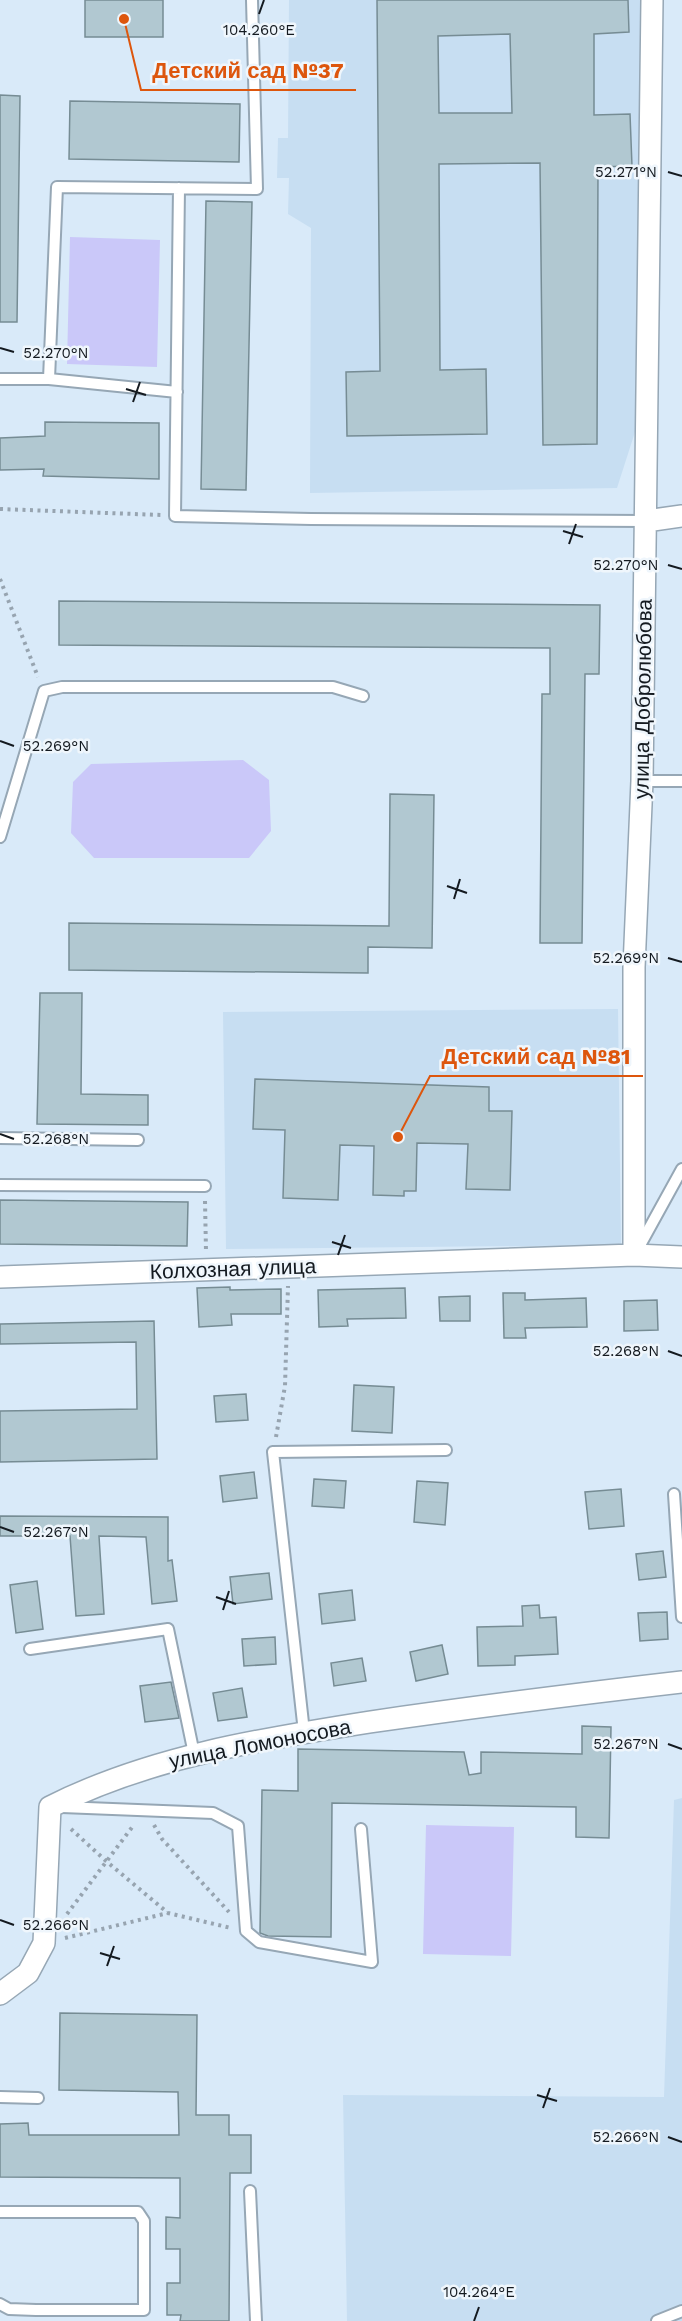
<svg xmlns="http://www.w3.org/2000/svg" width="682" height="2321" font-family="'Work Sans',sans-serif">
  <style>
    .built { fill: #c7def2 }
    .green { fill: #cac8f9 }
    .building { fill: #b1c8d1; stroke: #768c94; stroke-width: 1.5; fill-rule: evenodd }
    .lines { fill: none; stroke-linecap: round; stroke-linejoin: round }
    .service-casing { stroke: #96a7b5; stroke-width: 14 }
    .minor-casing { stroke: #96a7b5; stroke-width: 24 }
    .path { stroke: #97a4b0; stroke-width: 4; stroke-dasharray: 3 4.5; stroke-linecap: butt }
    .service { stroke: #fff; stroke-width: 10 }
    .minor { stroke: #fff; stroke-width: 21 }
    .ticks { fill: none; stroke: #141a20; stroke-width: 2 }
    .labels { text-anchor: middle; stroke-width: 5; stroke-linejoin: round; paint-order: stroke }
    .street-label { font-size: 21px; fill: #141a20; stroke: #eff6fc }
    .ticks-label { font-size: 15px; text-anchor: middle; fill: #141a20; stroke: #eff6fc; stroke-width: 5; stroke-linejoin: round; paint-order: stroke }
    .leader { fill: none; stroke: #dd560d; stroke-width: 2 }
    .callout-dot { fill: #dd560d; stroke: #eff6fc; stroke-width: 2 }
    .callout-label { font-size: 22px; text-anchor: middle; font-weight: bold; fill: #dd560d; stroke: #eff6fc; stroke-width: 5; stroke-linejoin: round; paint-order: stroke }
  </style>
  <rect width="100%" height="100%" fill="#d9eaf9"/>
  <path class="built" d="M 289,0 L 642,0 L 635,432 L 617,488 L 310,493 L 311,228 L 288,214 L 289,178 L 277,178 L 278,138 L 288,138 Z
    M 618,1009 L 621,1245 L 226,1249 L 223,1012 Z
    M 682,1798 L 682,2321 L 347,2321 L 343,2095 L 664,2097 L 674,1800 Z"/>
  <path class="green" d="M 70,237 L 160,240 L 157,367 L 67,364 Z
    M 243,760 L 269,780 L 271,831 L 249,858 L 94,858 L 71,833 L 73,782 L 91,764 Z
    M 426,1825 L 514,1827 L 511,1956 L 423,1954 Z"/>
  <path class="building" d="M 85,0 L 163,0 L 163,37 L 85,37 Z
    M 377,0 L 628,0 L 629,32 L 594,34 L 594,115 L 630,114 L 632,166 L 598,167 L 597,444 L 543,445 L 540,163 L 439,164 L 440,370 L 486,369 L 487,434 L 347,436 L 346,372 L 380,371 ZM 510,34 L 512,113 L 439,113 L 438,36 Z
    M 0,95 L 20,96 L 17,322 L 0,322 Z
    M 70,101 L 240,104 L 239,162 L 69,159 Z
    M 206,201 L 252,202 L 246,490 L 201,489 Z
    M 45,422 L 159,423 L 159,479 L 43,476 L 44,469 L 0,470 L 0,438 L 45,436 Z
    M 59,601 L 600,605 L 599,674 L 585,674 L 582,943 L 540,943 L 542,694 L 550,694 L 550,648 L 59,645 Z
    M 390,794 L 434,795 L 432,948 L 368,947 L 368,973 L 69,970 L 69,923 L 389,926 Z
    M 40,993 L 82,993 L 81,1094 L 148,1095 L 148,1125 L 37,1124 Z
    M 255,1079 L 489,1087 L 489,1111 L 512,1111 L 510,1190 L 466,1189 L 468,1144 L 417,1143 L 416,1191 L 404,1191 L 404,1196 L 373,1195 L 374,1146 L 340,1145 L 338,1200 L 283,1198 L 285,1130 L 253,1129 Z
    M 0,1200 L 188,1202 L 187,1246 L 0,1244 Z
    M 230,1287 L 230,1290 L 281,1289 L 281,1314 L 231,1314 L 232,1325 L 199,1327 L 197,1288 Z
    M 405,1288 L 406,1318 L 347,1319 L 348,1326 L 319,1327 L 318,1290 Z
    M 503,1293 L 525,1293 L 525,1300 L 586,1298 L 587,1327 L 525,1328 L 526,1338 L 504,1338 Z
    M 470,1296 L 470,1321 L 440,1321 L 439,1297 Z
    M 657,1300 L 658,1330 L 624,1331 L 624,1301 Z
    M 154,1321 L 157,1459 L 0,1462 L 0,1411 L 137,1409 L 136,1342 L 0,1344 L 0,1324 Z
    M 354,1385 L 394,1387 L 392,1433 L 352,1431 Z
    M 246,1394 L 248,1420 L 216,1422 L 214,1396 Z
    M 254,1472 L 257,1498 L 223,1502 L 220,1476 Z
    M 314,1479 L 346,1481 L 344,1508 L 312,1506 Z
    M 417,1481 L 448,1483 L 445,1525 L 414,1522 Z
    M 621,1489 L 624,1526 L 589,1529 L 585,1492 Z
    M 0,1516 L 168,1517 L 168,1561 L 172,1560 L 177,1601 L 152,1604 L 146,1537 L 99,1536 L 104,1614 L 76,1616 L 70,1536 L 0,1536 Z
    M 663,1551 L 666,1577 L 639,1580 L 636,1554 Z
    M 269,1573 L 272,1599 L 233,1604 L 230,1577 Z
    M 37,1581 L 43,1629 L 16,1633 L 10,1585 Z
    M 352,1590 L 355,1620 L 322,1624 L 319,1594 Z
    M 539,1605 L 540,1618 L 556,1617 L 558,1654 L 515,1656 L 515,1665 L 478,1666 L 477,1627 L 523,1626 L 522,1606 Z
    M 667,1612 L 668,1639 L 640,1641 L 638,1613 Z
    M 275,1637 L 276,1664 L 244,1666 L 242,1639 Z
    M 442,1645 L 448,1674 L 416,1681 L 410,1652 Z
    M 362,1658 L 366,1681 L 334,1686 L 331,1663 Z
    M 171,1682 L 179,1718 L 145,1722 L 140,1686 Z
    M 242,1688 L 247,1717 L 218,1721 L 213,1693 Z
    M 582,1726 L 611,1727 L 609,1838 L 576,1837 L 576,1807 L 332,1803 L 331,1937 L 268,1936 L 260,1933 L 262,1790 L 298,1791 L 298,1749 L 464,1752 L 469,1775 L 481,1773 L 481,1752 L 582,1754 Z
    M 60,2013 L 197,2015 L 196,2115 L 229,2115 L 229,2135 L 251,2135 L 251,2173 L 230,2173 L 229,2321 L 180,2321 L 181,2315 L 167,2315 L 167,2283 L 180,2283 L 180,2249 L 166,2249 L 166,2217 L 180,2218 L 180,2178 L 0,2177 L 0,2124 L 28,2123 L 29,2135 L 179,2135 L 178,2092 L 59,2090 Z"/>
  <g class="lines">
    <defs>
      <path id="service" d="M 179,188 L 175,516 L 311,519 L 646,521
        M 0,379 L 49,379 L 177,392
        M 49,379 L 57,187 L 257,189 L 252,0
        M 642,781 L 682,781
        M 0,837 L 44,691 L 62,687 L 333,687 L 363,696
        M 0,1138 L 138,1140
        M 0,1185 L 205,1186
        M 639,1247 L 682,1169
        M 674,1494 L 682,1617
        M 30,1649 L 168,1629 L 194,1754
        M 304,1732 L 273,1452 L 446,1450
        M 62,1807 L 213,1813 L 238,1826 L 246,1931 L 259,1942 L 372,1962 L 361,1829
        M 0,2097 L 38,2098
        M 250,2191 L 256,2321
        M 0,2212 L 138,2212 L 144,2221 L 144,2310 L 36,2310 L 9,2309 L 0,2304
        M 657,2321 L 682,2311"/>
      <path id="minor" d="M 646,521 L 682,516
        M 634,1255 L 634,967 L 642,781 L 652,0
        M 0,1277 L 634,1255 L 682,1257
        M 0,1994 L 28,1973 L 44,1943 L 50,1807 C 149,1757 261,1739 370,1722 C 474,1707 578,1694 682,1682"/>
    </defs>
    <use href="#service" class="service-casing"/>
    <use href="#minor" class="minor-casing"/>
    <path class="path" d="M 0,509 L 161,515
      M 0,579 L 38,677
      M 205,1201 L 206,1251
      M 276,1437 L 285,1386 L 288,1286
      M 154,1825 L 162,1839 L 229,1912
      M 71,1829 L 106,1861 L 168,1913 L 231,1928
      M 67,1914 L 133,1826
      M 65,1938 L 168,1913"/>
    <use href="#service" class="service"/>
    <use href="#minor" class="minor"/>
  </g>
  <path class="ticks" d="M 259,14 L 264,0M 668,172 L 682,176M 0,348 L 14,352M 126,389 L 146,395M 133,402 L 140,382M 563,531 L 583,537M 569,544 L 576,524M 668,565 L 682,569M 0,741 L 14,746M 447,886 L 467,893M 454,899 L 460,879M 668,958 L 682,962M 0,1134 L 14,1139M 332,1242 L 351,1248M 338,1255 L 345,1235M 668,1351 L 682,1356M 0,1527 L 14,1532M 216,1597 L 236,1604M 223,1610 L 229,1591M 668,1744 L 682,1749M 0,1920 L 14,1925M 100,1953 L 120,1959M 107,1966 L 114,1946M 537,2095 L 557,2101M 543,2108 L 550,2088M 668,2137 L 682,2142M 474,2321 L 479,2307"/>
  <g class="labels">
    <g class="street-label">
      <text transform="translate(643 699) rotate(-89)" y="7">улица Добролюбова</text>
      <text transform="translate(233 1269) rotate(-2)" y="7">Колхозная улица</text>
      <text transform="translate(260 1744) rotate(-11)" y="7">улица Ломоносова</text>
    </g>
  </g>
  <g class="ticks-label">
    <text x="259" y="35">104.260°E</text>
    <text x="626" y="177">52.271°N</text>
    <text x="56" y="358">52.270°N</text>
    <text x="626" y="570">52.270°N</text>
    <text x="56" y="751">52.269°N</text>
    <text x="626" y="963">52.269°N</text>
    <text x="56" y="1144">52.268°N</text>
    <text x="626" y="1356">52.268°N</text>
    <text x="56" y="1537">52.267°N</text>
    <text x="626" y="1749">52.267°N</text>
    <text x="56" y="1930">52.266°N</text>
    <text x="626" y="2142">52.266°N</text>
    <text x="479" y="2297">104.264°E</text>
  </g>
  <path class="leader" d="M124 19L141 90H356M398 1137L430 1076H643"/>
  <g class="callout-dot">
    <circle cx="124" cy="19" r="6"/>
    <circle cx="398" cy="1137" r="6"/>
  </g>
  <g class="callout-label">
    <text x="248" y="78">Детский сад №37</text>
    <text x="536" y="1064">Детский сад №81</text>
  </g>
</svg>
